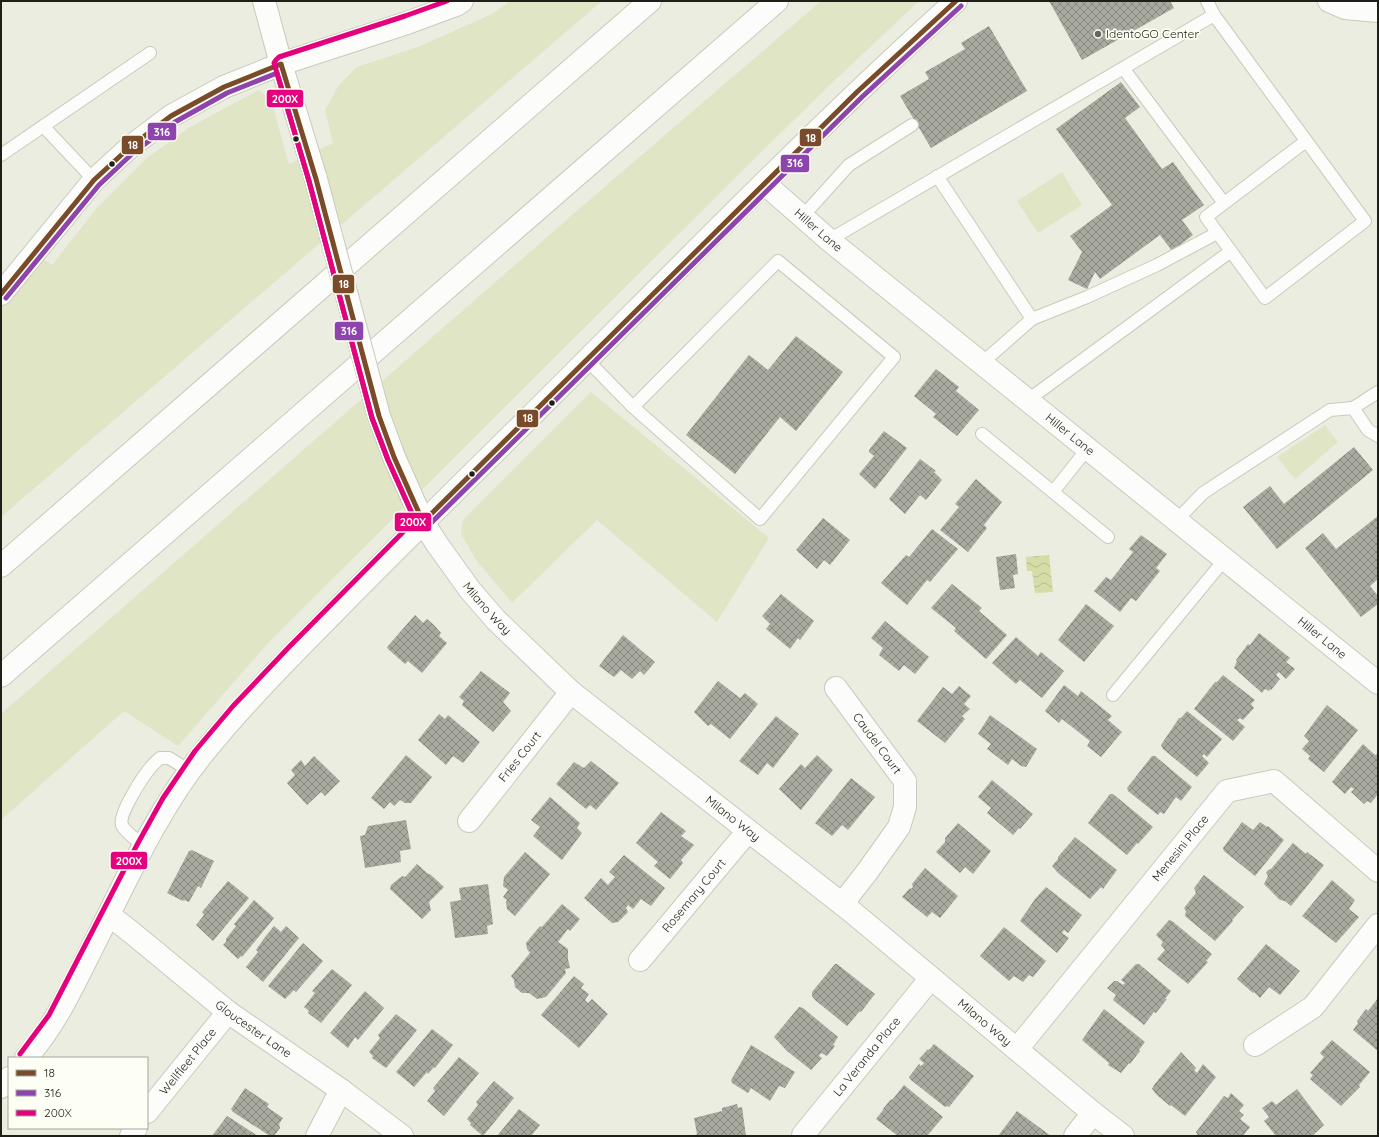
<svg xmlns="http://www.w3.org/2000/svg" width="1379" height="1137" font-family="Quicksand,sans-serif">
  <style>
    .green { fill: #e0e5c6 }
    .water { fill: url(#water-waves) }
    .building { fill: url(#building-cross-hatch) }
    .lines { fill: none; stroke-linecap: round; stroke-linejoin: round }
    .service-casing { stroke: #c8cabf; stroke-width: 14 }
    .minor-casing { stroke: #c8cabf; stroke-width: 24 }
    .tertiary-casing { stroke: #c8cabf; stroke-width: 24 }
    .motorway-casing { stroke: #c8cabf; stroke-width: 24 }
    .service { stroke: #fcfcfa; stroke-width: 12 }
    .minor { stroke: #fcfcfa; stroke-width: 22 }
    .tertiary { stroke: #fcfcfa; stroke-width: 22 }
    .motorway { stroke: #fcfcfa; stroke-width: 22 }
    .minor-bridge-casing { stroke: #c8cabf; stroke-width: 24; stroke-linecap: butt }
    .minor-bridge { stroke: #fcfcfa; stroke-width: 22 }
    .bus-1-casing { stroke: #fdfff5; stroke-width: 8 }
    .bus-2-casing { stroke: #fdfff5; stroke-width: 8 }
    .bus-3-casing { stroke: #fdfff5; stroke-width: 8 }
    .bus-1 { stroke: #7a4b2a; stroke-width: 5 }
    .bus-2 { stroke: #8e44ad; stroke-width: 5 }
    .bus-3 { stroke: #e5007d; stroke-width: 5 }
    .poi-dot { fill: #66675d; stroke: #fdfff5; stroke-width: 1.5 }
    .bus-dot { fill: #1e1f16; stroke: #fdfff5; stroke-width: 1.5 }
    .labels { text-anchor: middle; stroke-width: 3.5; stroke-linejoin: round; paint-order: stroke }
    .poi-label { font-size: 12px; fill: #1e1f16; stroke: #fdfff5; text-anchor: start }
    .street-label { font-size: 12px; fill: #1e1f16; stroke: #fdfff5 }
    .line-badge { stroke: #fdfff5; stroke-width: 1.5 }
    .badge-label { font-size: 11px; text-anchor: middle; font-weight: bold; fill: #fff }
  </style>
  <defs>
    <pattern id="water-waves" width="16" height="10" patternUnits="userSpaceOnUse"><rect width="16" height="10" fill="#d5dca6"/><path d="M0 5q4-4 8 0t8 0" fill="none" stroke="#b6bc8e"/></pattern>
    <pattern id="building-cross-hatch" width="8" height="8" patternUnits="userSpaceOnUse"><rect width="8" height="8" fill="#a8aa9f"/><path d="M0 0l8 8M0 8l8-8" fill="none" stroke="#888a81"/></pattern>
  </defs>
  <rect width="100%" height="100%" fill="#ebede0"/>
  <path class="green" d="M 510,1 L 602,1 L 1,517 L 1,294 L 35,253 L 52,265 L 96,209 L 147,158 L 190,127 L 259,90 L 271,100 L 289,164 L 333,143 L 325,110 L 339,85 L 357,67 L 418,47 L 492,14 Z
    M 821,1 L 919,1 L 833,82 L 749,164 L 269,642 L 178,746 L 124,711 L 1,820 L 1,714 L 602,189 Z
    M 1062,172 L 1082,205 L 1038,233 L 1017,201 Z
    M 591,392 L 769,538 L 717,622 L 597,520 L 512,603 L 476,560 L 461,534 L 463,520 Z
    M 1325,425 L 1338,442 L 1295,479 L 1277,457 Z"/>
  <path class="water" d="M 1049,555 L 1053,592 L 1035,593 L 1032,571 L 1027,571 L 1026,557 Z"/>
  <path class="building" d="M 1049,1 L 1170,1 L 1174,8 L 1082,60 Z
    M 989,26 L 1027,91 L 931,148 L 900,96 L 929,79 L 925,72 L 965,49 L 961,43 Z
    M 1121,82 L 1140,107 L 1125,118 L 1162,169 L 1173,162 L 1204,205 L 1182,220 L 1193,235 L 1172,251 L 1160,235 L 1100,279 L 1095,272 L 1087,289 L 1068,280 L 1082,252 L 1070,236 L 1112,205 L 1056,129 Z
    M 796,336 L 843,372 L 796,431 L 780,417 L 735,474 L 686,435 L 749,355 L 768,370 Z
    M 936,369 L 959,387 L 956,391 L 979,410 L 957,436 L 933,417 L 936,414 L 914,396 Z
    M 884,431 L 907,448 L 875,489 L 859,474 L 874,456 L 869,452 L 869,450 Z
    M 1354,447 L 1373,470 L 1277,549 L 1243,507 L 1270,486 L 1284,504 Z
    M 920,459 L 936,471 L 934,472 L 942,480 L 926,500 L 920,495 L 905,514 L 889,499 Z
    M 976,479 L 1002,502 L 984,525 L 987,528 L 968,552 L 940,530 L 959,507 L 955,504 Z
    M 1378,516 L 1378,579 L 1370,586 L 1378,596 L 1378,604 L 1361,617 L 1305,548 L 1323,533 L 1336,549 Z
    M 823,518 L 850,540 L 830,565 L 824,560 L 817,569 L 796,550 Z
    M 932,529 L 958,549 L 930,582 L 927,580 L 907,605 L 881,583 L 906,555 L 909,557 Z
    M 1141,535 L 1167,554 L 1156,568 L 1160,571 L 1136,601 L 1131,598 L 1120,612 L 1094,591 L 1106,577 L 1111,580 L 1133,552 L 1129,549 Z
    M 1016,554 L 1018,574 L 1013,575 L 1015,588 L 1000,590 L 996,557 Z
    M 952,584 L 982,608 L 979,611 L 1007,635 L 986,659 L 954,631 L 956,628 L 931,608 Z
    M 781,594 L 814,621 L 800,640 L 798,638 L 790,649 L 766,629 L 770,624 L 762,616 Z
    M 1086,604 L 1114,626 L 1084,662 L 1058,640 Z
    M 415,615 L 423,623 L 427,619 L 434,625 L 441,633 L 439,636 L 447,643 L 422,673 L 408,661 L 405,664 L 388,649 L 387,647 Z
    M 885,621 L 929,657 L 915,674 L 904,665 L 899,671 L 879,655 L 883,648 L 871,638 Z
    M 1259,633 L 1290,658 L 1286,662 L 1295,669 L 1286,679 L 1279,672 L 1276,675 L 1280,679 L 1271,690 L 1270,689 L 1269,691 L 1265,689 L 1262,693 L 1234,668 L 1237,661 L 1236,660 L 1248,644 L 1250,645 Z
    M 623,635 L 655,662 L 644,675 L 640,671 L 632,679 L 621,670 L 614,677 L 599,666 Z
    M 1016,637 L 1038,656 L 1041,652 L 1064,671 L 1042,698 L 1020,680 L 1016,684 L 992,663 Z
    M 481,671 L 510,693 L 503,702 L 511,711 L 493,732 L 462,705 L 464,701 L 459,697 Z
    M 1223,675 L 1255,700 L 1251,704 L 1254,708 L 1243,720 L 1240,718 L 1237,720 L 1245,727 L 1233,741 L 1194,709 L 1215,682 L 1217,682 Z
    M 718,681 L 740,698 L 745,693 L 758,704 L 730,739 L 711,724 L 708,726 L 694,712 Z
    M 1064,685 L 1078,696 L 1081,691 L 1112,716 L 1108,720 L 1122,732 L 1101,757 L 1087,746 L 1090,741 L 1062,719 L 1059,723 L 1045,711 Z
    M 959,686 L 971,696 L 964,704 L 970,709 L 962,716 L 965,719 L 945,743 L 917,721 L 943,687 L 952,694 Z
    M 1327,705 L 1358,730 L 1324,772 L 1308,759 L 1310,756 L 1302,749 L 1309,741 L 1304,736 Z
    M 1187,711 L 1222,739 L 1207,757 L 1204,754 L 1202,756 L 1209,763 L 1197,777 L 1163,749 L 1161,745 L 1179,718 L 1181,718 Z
    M 439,714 L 445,719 L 448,715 L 480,742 L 463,763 L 453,756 L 446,765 L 418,740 Z
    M 990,715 L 1037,749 L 1026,767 L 1021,766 L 1012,759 L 1008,765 L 987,749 L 991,744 L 978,734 Z
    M 776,716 L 799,734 L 773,768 L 767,763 L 758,775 L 739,761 Z
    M 1363,744 L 1375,755 L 1377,754 L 1378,755 L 1378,794 L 1371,803 L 1367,801 L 1364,804 L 1351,792 L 1354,789 L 1351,787 L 1345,794 L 1332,782 Z
    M 406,755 L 432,777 L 411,803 L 405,803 L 400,800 L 394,806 L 390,802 L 384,809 L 371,798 Z
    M 817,755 L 833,770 L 801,810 L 779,789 L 801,764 L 805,768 Z
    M 314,756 L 340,781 L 325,796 L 321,792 L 307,805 L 287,783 L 295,775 L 291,770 L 301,760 L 305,766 Z
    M 1152,756 L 1155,756 L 1192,787 L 1181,801 L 1176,797 L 1164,814 L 1160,812 L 1158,815 L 1128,791 L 1127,788 Z
    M 591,761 L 619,783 L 596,810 L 590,805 L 586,809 L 556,784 L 574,762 L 584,768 Z
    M 851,778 L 875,797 L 848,830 L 842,825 L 832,836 L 815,823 Z
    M 992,780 L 1033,814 L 1020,829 L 1019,828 L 1013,835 L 987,813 L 991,808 L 978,797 Z
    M 1110,794 L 1113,794 L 1153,827 L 1138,844 L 1137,843 L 1127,855 L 1088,823 Z
    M 550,797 L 580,823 L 577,828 L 582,833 L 562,860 L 533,836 L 540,827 L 531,820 Z
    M 661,812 L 686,831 L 681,836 L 694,845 L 681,860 L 683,863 L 670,879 L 654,866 L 658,862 L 636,843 Z
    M 406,820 L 411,849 L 400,851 L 401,862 L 365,868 L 360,836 L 365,835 L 368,826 Z
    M 1242,822 L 1253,830 L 1260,822 L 1267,827 L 1268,826 L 1284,840 L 1255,876 L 1224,851 L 1223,848 Z
    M 958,823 L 991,851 L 973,874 L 965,867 L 960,873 L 936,852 L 945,842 L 945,838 Z
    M 1075,837 L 1117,870 L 1103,889 L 1101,887 L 1090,899 L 1058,873 L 1052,866 L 1058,859 L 1058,857 Z
    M 1293,843 L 1306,854 L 1307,852 L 1324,865 L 1291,906 L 1285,901 L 1280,900 L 1264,884 L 1268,876 L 1266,873 L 1268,870 L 1271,869 Z
    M 192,850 L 214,861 L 201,888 L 198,886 L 189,902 L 184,900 L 183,901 L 167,893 L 189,851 Z
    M 525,852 L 550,874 L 515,916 L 507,909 L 506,902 L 507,900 L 503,897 L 508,890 L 503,886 L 504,877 Z
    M 624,855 L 665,888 L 651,906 L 641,899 L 633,909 L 628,905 L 626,908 L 628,912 L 618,922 L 612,923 L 584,898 L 601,878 L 608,885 L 615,877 L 609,872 Z
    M 417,864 L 427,873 L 431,875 L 444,887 L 429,902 L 431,910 L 422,919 L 390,889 L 391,885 L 402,876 L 405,877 Z
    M 925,868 L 958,896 L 940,918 L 932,912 L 927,917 L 902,897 L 910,888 L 911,889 L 913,887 L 912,884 Z
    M 1204,875 L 1244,907 L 1232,920 L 1233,921 L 1215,941 L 1185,916 L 1186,911 L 1184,908 L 1196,893 L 1194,888 Z
    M 1332,880 L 1355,900 L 1349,909 L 1359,917 L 1336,943 L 1302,916 Z
    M 228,881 L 249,898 L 213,941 L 196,925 L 204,915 L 202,912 Z
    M 488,884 L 493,924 L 487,926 L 488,934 L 455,938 L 450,902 L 461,900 L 459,888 Z
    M 1046,887 L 1082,915 L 1068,933 L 1064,930 L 1062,933 L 1069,938 L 1057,953 L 1020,921 L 1035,899 Z
    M 254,900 L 274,918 L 242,957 L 241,956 L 238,959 L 223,945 L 226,942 L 226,939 L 236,926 L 234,924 Z
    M 562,904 L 580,919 L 570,931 L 568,929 L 558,942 L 568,949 L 568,959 L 570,968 L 565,969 L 566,973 L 546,997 L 537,999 L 529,993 L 522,993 L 515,987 L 514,980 L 511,976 L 530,953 L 527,949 L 526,943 L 540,926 L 542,927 Z
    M 1169,920 L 1172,921 L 1212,954 L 1206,961 L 1208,962 L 1188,984 L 1157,959 L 1165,950 L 1161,945 L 1163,942 L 1156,935 Z
    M 274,926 L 281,932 L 286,926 L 299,938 L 263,982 L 246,967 L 258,952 L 256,950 L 265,937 Z
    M 1004,927 L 1046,961 L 1033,977 L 1029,975 L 1023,982 L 1014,976 L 1009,981 L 980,956 Z
    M 303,943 L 323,961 L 296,992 L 294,990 L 285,999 L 268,986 Z
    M 1266,944 L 1300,971 L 1280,995 L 1269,987 L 1260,998 L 1254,992 L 1253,993 L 1237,979 Z
    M 835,964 L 837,964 L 875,994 L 861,1012 L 860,1011 L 847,1026 L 815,1000 L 812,996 L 812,992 Z
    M 1136,964 L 1139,964 L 1171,991 L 1165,999 L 1167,999 L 1156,1013 L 1154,1012 L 1144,1025 L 1113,1000 L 1116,995 L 1107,988 L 1114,981 L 1117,981 L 1123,985 L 1125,983 L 1121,980 Z
    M 332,969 L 352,985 L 321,1023 L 308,1013 L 309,1011 L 304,1007 L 315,993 L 312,991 Z
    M 574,976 L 584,984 L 581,988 L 589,994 L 585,1000 L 588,1003 L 592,999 L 608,1014 L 579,1048 L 541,1015 Z
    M 365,991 L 384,1008 L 358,1040 L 355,1037 L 348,1048 L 330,1033 Z
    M 1378,998 L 1378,1051 L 1353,1030 L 1358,1023 L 1357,1021 L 1366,1009 L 1368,1011 Z
    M 799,1007 L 803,1008 L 838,1037 L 833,1045 L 835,1046 L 827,1056 L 821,1053 L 819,1056 L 822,1058 L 811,1070 L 787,1051 L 774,1037 Z
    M 1104,1009 L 1145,1042 L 1139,1050 L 1140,1051 L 1130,1064 L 1129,1063 L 1121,1073 L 1108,1065 L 1109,1063 L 1082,1040 Z
    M 396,1014 L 417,1030 L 386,1068 L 372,1058 L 373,1056 L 369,1052 L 380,1038 L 378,1035 Z
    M 432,1029 L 453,1045 L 435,1068 L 434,1067 L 428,1074 L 427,1072 L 414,1087 L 396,1072 Z
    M 1332,1040 L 1370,1072 L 1359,1085 L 1360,1087 L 1341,1106 L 1310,1079 L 1313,1075 L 1310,1073 L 1324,1057 L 1320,1053 Z
    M 934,1044 L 974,1076 L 949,1107 L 947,1106 L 945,1107 L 911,1080 L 909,1077 L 919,1064 L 921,1066 L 924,1063 L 919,1059 L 928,1049 L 929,1050 Z
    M 751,1045 L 795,1072 L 785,1088 L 779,1086 L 770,1101 L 751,1088 L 748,1093 L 732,1083 L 731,1080 Z
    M 1181,1052 L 1196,1068 L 1194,1070 L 1197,1073 L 1203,1064 L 1216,1077 L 1185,1116 L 1171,1105 L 1170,1106 L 1157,1095 L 1152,1089 L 1154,1085 Z
    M 459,1057 L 479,1073 L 444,1116 L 427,1101 L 435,1091 L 433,1088 Z
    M 494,1081 L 514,1098 L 483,1136 L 470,1125 L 471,1123 L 467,1119 L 478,1105 L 476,1102 Z
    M 904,1085 L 943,1117 L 927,1136 L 898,1136 L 876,1119 L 883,1110 L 883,1109 L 891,1099 L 892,1100 Z
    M 245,1088 L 269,1104 L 267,1107 L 283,1118 L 279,1124 L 280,1128 L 274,1136 L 270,1136 L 233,1112 L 231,1109 Z
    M 1297,1089 L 1324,1125 L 1312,1136 L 1276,1136 L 1264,1121 L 1269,1117 L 1262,1108 L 1272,1101 L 1276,1105 Z
    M 1231,1093 L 1244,1105 L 1239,1111 L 1244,1115 L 1240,1119 L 1250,1127 L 1243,1136 L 1198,1136 L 1196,1132 L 1224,1096 L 1228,1098 Z
    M 737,1104 L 738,1108 L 742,1107 L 746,1136 L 693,1136 L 697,1134 L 694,1118 L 722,1111 L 722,1108 Z
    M 519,1109 L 540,1125 L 531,1136 L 497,1136 Z
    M 1017,1111 L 1051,1136 L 998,1136 Z
    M 227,1116 L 232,1119 L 258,1136 L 212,1136 Z"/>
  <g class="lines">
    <defs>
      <path id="service" d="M 1207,1 L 1214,15 L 1365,221 L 1265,298 L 1206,217 L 1306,141
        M 1123,68 L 1224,203
        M 43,126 L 94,180
        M 1,155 L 150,53
        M 937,176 L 1032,319
        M 802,217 L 849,165 L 912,125
        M 829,240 L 1214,15
        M 587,360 L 633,407 L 760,519 L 894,357 L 778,261 L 633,407
        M 982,363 L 1032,319 L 1087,297 L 1157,265 L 1217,233
        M 1028,400 L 1231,251
        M 1353,408 L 1368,430 L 1378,436
        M 982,434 L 1108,537
        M 1053,492 L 1088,448
        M 1177,520 L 1203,493 L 1330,410 L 1353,408 L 1378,392
        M 1113,695 L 1225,559
        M 144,846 C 139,842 124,831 122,825 C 118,814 144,775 151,767 C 154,763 157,761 160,758 L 169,758 L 190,771"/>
      <g id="minor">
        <path d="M 264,1 L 281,64 L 316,179"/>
        <path d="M 1329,1 L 1345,8 L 1378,11"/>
        <path id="s1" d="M 764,183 L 829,240 L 1378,683"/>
        <path id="s2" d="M 394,457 L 423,522 L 437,544 L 470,590 L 496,620 L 571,692 L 851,911 L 1093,1113 L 1123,1136"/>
        <path id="s3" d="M 836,688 L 905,781 L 905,807 L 899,827 L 867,872 L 842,904"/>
        <path id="s4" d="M 469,821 L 571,692"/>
        <path id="s5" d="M 109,915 L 131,932 L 228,1012 L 341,1090 L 402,1136"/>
        <path id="s6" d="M 640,960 L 748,831"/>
        <path d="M 1255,1045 L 1313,1007 L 1378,925"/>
        <path id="s7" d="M 1017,1049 L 1227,791 L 1274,781 L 1378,871"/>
        <path id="s8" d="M 147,1112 L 228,1012"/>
        <path id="s9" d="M 803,1135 L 931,978"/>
        <path d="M 131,1136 L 136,1128"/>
        <path d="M 317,1136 L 341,1090"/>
        <path d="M 1075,1136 L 1093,1113"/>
      </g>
      <path id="tertiary" d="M 1,294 L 94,180 L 130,147 L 171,116 L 224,87 L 281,64 L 407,23 L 456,5 L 462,1
        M 26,1058 C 55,1026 73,986 92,948 C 125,883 158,808 205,751 C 249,697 298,649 346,600 C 406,539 467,479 528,419 C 670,278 808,134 956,1
        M 1,1087 L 9,1078"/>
      <path id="motorway" d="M 1,566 L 650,1
        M 1,676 L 777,1"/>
    </defs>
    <use href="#service" class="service-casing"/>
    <use href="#minor" class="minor-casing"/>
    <use href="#tertiary" class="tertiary-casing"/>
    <use href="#motorway" class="motorway-casing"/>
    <use href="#service" class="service"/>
    <use href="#minor" class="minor"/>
    <use href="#tertiary" class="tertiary"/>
    <use href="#motorway" class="motorway"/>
    <defs>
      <path id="minor-bridge" d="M 316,179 L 379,416 L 394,457"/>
    </defs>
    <use href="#minor-bridge" class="minor-bridge-casing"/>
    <use href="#minor-bridge" class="minor-bridge"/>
    <defs>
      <path id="bus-1" d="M 1,294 L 94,180 L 130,147 L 171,116 L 224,87 L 281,64 L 316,179 L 379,416 L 394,457 L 423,522 L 857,92 L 956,1"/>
      <path id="bus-2" d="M 6,298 L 99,185 L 134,152 L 175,122 L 227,93 L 277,73 L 309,181 L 372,418 L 388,460 L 417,525 L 420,528 L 425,529 L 862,97 L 961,6"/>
      <path id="bus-3" d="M 20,1054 L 49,1015 L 138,843 L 163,798 L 195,751 L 233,706 L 290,646 L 415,520 L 388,460 L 372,418 L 309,181 L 274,63 L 276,60 L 279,57 L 405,16 L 447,1"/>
    </defs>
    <use href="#bus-1" class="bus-1-casing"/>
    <use href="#bus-2" class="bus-2-casing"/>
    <use href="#bus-3" class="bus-3-casing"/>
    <use href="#bus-1" class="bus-1"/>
    <use href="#bus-2" class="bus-2"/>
    <use href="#bus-3" class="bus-3"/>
  </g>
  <circle class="poi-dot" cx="1098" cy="34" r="4"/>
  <g class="bus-dot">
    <circle cx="296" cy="139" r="3.5"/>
    <circle cx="112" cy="164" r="3.5"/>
    <circle cx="552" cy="403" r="3.5"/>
    <circle cx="472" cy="474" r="3.5"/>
  </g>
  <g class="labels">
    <g class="poi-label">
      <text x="1106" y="38">IdentoGO Center</text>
    </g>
    <g class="street-label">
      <text dy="4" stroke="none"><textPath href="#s1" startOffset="72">Hiller Lane</textPath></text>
      <text dy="4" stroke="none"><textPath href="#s1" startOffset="396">Hiller Lane</textPath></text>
      <text dy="4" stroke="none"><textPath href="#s2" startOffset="179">Milano Way</textPath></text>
      <text dy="4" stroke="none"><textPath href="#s1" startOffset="720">Hiller Lane</textPath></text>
      <text dy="4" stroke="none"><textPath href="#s3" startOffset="69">Caudel Court</textPath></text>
      <text dy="4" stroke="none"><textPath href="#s4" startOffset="82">Fries Court</textPath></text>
      <text dy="4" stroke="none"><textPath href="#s2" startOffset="503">Milano Way</textPath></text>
      <text dy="4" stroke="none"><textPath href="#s7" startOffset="259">Menesini Place</textPath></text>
      <text dy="4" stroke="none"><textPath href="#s6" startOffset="84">Rosemary Court</textPath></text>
      <text dy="4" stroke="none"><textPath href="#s2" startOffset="827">Milano Way</textPath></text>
      <text dy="4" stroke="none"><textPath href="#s5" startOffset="184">Gloucester Lane</textPath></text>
      <text dy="4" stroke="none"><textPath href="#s9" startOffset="101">La Veranda Place</textPath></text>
      <text dy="4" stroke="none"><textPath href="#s8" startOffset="65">Wellfleet Place</textPath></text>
    </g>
  </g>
  <g class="line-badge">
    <rect x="266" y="89" width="38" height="19" rx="4" fill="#e5007d"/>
    <rect x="147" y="122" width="30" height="19" rx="4" fill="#8e44ad"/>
    <rect x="799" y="128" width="23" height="19" rx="4" fill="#7a4b2a"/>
    <rect x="121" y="135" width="23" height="20" rx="4" fill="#7a4b2a"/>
    <rect x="780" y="154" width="30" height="19" rx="4" fill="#8e44ad"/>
    <rect x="332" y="274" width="23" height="20" rx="4" fill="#7a4b2a"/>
    <rect x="334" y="321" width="30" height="20" rx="4" fill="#8e44ad"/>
    <rect x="516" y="409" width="23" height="19" rx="4" fill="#7a4b2a"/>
    <rect x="394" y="512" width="38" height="20" rx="4" fill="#e5007d"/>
    <rect x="110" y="851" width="38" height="19" rx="4" fill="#e5007d"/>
  </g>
  <g class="badge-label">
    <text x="285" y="103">200X</text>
    <text x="162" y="136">316</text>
    <text x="811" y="142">18</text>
    <text x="133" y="149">18</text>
    <text x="795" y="167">316</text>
    <text x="344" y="288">18</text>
    <text x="349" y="335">316</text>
    <text x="528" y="422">18</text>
    <text x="413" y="526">200X</text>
    <text x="129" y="865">200X</text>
  </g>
  <rect width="1379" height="1137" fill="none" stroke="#1e1f16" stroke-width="4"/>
  <rect x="8" y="1057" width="140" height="72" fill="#fdfff5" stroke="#a4a59c"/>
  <rect x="16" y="1070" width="20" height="6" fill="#7a4b2a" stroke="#a4a59c"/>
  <text x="44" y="1077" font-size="12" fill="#1e1f16">18</text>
  <rect x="16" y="1090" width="20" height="6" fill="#8e44ad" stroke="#a4a59c"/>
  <text x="44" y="1097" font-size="12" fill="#1e1f16">316</text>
  <rect x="16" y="1110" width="20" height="6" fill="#e5007d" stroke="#a4a59c"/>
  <text x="44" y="1117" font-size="12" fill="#1e1f16">200X</text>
</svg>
